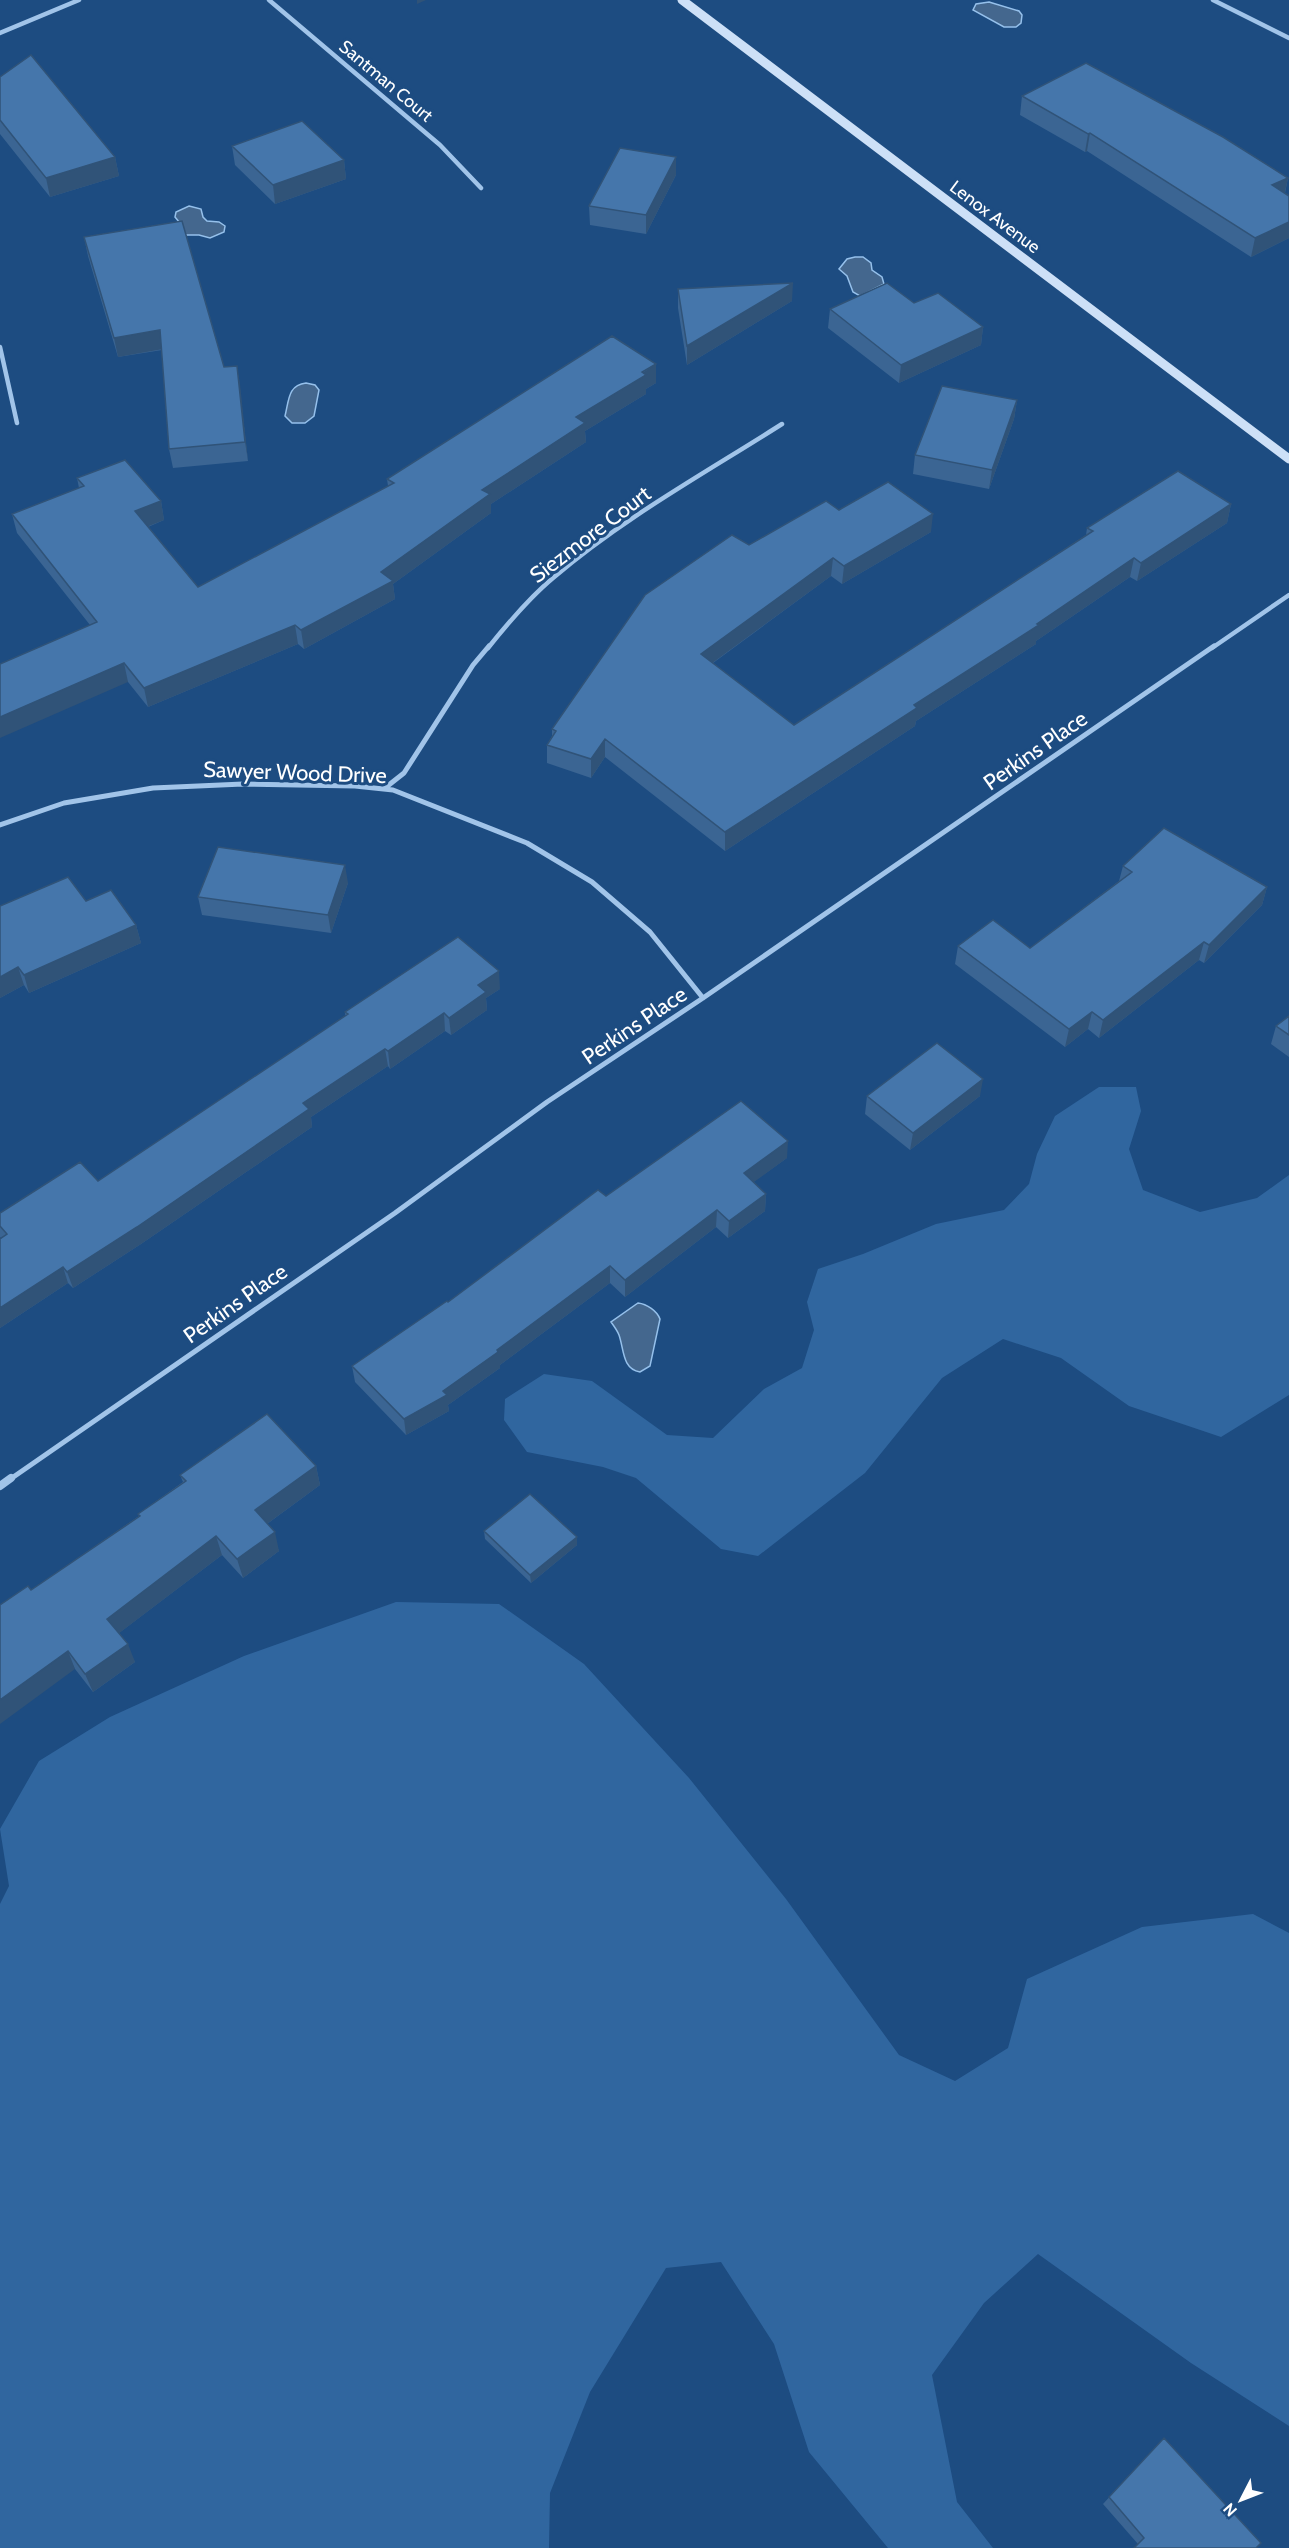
<svg xmlns="http://www.w3.org/2000/svg" width="1289" height="2548" font-family="Cabin,sans-serif">
  <style>
    .green { fill: #30669f }
    .water { fill: #44678e; stroke: #95c0eb; stroke-width: 1.5 }
    .lines { fill: none; stroke-linecap: round; stroke-linejoin: round }
    .street-far2 { stroke: #a1c4e9; stroke-width: 4.5 }
    .street-far1 { stroke: #a1c4e9; stroke-width: 5 }
    .street { stroke: #a1c4e9; stroke-width: 8 }
    .secondary { stroke: #cde0f7; stroke-width: 9 }
    .wall { fill: #3b6593 }
    .shaded-wall { fill: #305378 }
    .building { fill: #4576ab; stroke: #305378; stroke-width: 1.5 }
    .labels { text-anchor: middle; stroke-width: 6; stroke-linejoin: round; paint-order: stroke }
    .far-street-label { font-size: 18px; fill: #fff; stroke: #1d4c81 }
    .street-label { font-size: 22px; fill: #fff; stroke: #1d4c81 }
  </style>
  <rect width="100%" height="100%" fill="#1d4c81"/>
  <path class="green" d="M 1099,1087 L 1136,1087 L 1141,1111 L 1129,1149 L 1143,1190 L 1200,1212 L 1257,1198 L 1289,1175 L 1289,1395 L 1221,1437 L 1129,1406 L 1061,1358 L 1003,1339 L 942,1378 L 865,1473 L 758,1556 L 721,1549 L 636,1478 L 603,1467 L 527,1452 L 504,1420 L 505,1399 L 544,1374 L 592,1381 L 667,1435 L 713,1438 L 764,1389 L 802,1368 L 814,1330 L 807,1302 L 818,1269 L 863,1254 L 936,1224 L 1004,1210 L 1029,1184 L 1037,1154 L 1055,1116 Z
    M 396,1602 L 499,1604 L 584,1664 L 689,1778 L 786,1899 L 899,2055 L 955,2081 L 1008,2048 L 1027,1979 L 1142,1927 L 1253,1914 L 1289,1933 L 1289,2426 L 1191,2363 L 1038,2254 L 984,2303 L 932,2375 L 957,2502 L 993,2548 L 888,2548 L 809,2452 L 774,2344 L 721,2262 L 666,2268 L 590,2392 L 550,2493 L 549,2548 L 0,2548 L 0,1904 L 9,1886 L 0,1829 L 39,1761 L 110,1717 L 244,1656 Z"/>
  <path class="water" d="M 989,2 L 1019,11 L 1022,15 L 1021,23 L 1016,27 L 1004,27 L 973,10 L 976,4 Z
    M 189,206 L 201,209 L 203,217 L 207,221 L 219,222 L 225,226 L 224,232 L 210,238 L 199,235 L 182,235 L 180,223 L 175,217 L 176,212 Z
    M 855,257 L 863,257 L 871,263 L 872,270 L 882,277 L 884,284 L 860,296 L 853,292 L 847,276 L 839,269 L 847,259 Z
    M 306,383 L 315,385 L 319,390 L 314,416 L 305,423 L 292,423 L 285,416 C 289,400 288,385 306,383 Z
    M 638,1303 C 647,1304 657,1311 660,1319 L 650,1366 L 640,1372 C 622,1369 624,1349 619,1335 C 617,1330 614,1326 611,1322 Z"/>
  <g class="lines">
    <path class="street-far2" d="M 269,0 L 440,145 L 481,188
      M 1213,0 L 1289,38
      M 0,33 L 79,0
      M 0,347 L 17,423
      M 488,648 C 508,623 529,598 553,578 C 623,518 705,473 782,424
      M 1212,648 L 1289,595"/>
    <path class="street-far1" d="M 385,788 L 404,773 L 473,665 L 489,646
      M 0,825 L 64,803 L 153,788 L 243,784 L 355,786 L 393,790 L 527,843 L 592,882 L 650,932 L 703,998
      M 9,1480 L 395,1213 L 547,1102 L 703,998 L 1214,646"/>
    <path class="street" d="M 0,1486 L 11,1478"/>
    <path class="secondary" d="M 682,0 L 1289,459"/>
  </g>
  <path class="wall" d="M 0,77 L 115,157 L 119,176 L 50,197 L 0,134 Z
    M 1022,96 L 1288,178 L 1285,193 L 1289,196 L 1289,238 L 1251,257 L 1087,151 L 1085,152 L 1020,115 Z
    M 232,146 L 344,160 L 346,179 L 275,204 L 235,165 Z
    M 676,157 L 676,175 L 646,234 L 590,225 L 589,206 Z
    M 84,237 L 224,367 L 237,366 L 248,461 L 173,468 L 169,449 L 162,350 L 118,357 L 88,256 Z
    M 678,289 L 792,301 L 687,365 L 678,308 Z
    M 914,303 L 983,327 L 981,345 L 899,383 L 828,328 L 830,309 Z
    M 656,364 L 656,383 L 646,389 L 646,394 L 585,431 L 586,442 L 491,504 L 491,513 L 393,584 L 395,599 L 304,649 L 298,644 L 148,707 L 128,682 L 90,625 L 17,533 L 12,514 L 79,488 L 77,478 L 161,501 L 164,520 L 148,527 L 198,587 L 388,486 L 387,479 Z
    M 1017,400 L 1014,419 L 989,489 L 913,474 L 915,455 Z
    M 1231,504 L 1227,523 L 1137,581 L 1130,577 L 1036,641 L 1036,644 L 916,721 L 915,726 L 725,851 L 605,757 L 591,778 L 547,763 L 547,745 L 552,736 L 552,729 L 749,545 L 839,510 L 931,532 L 842,584 L 831,576 L 713,663 L 794,725 L 1086,535 L 1087,528 Z
    M 1123,866 L 1267,887 L 1262,905 L 1204,963 L 1199,960 L 1099,1038 L 1088,1029 L 1065,1047 L 955,964 L 958,946 L 1030,948 L 1119,881 Z
    M 348,883 L 331,933 L 202,915 L 198,897 Z
    M 86,901 L 136,925 L 141,943 L 29,993 L 24,985 L 0,998 L 0,906 Z
    M 500,989 L 486,998 L 487,1010 L 451,1035 L 445,1031 L 390,1069 L 388,1066 L 311,1117 L 312,1127 L 141,1244 L 73,1288 L 68,1283 L 0,1328 L 0,1239 L 1,1238 L 0,1237 L 0,1213 L 98,1181 L 345,1016 L 345,1012 Z
    M 1289,1016 L 1289,1057 L 1271,1044 L 1276,1026 Z
    M 867,1096 L 980,1096 L 910,1150 L 865,1114 Z
    M 787,1158 L 753,1182 L 766,1194 L 765,1211 L 728,1238 L 716,1227 L 625,1297 L 610,1283 L 500,1365 L 500,1368 L 448,1405 L 449,1411 L 406,1435 L 355,1382 L 352,1366 L 606,1196 Z
    M 316,1466 L 320,1485 L 267,1524 L 279,1551 L 243,1578 L 222,1555 L 119,1633 L 135,1662 L 93,1692 L 75,1669 L 31,1590 L 139,1516 L 138,1514 L 183,1482 L 180,1475 Z
    M 484,1531 L 577,1545 L 531,1583 L 485,1539 Z
    M 1164,2438 L 1256,2548 L 1134,2548 L 1138,2544 L 1103,2504 Z"/>
  <path class="shaded-wall" d="M 417,0 L 426,0 L 417,4 Z
    M 1090,133 L 1087,151 L 1085,152 L 1088,134 Z
    M 115,157 L 119,176 L 50,197 L 46,178 Z
    M 676,157 L 676,175 L 646,234 L 646,215 Z
    M 344,160 L 346,179 L 275,204 L 273,185 Z
    M 1288,178 L 1284,196 L 1272,185 Z
    M 1289,222 L 1289,238 L 1251,257 L 1255,238 Z
    M 793,283 L 792,301 L 687,365 L 687,346 Z
    M 983,327 L 981,345 L 899,383 L 901,365 Z
    M 160,330 L 163,349 L 118,357 L 114,338 Z
    M 656,364 L 656,383 L 646,389 L 646,394 L 585,431 L 586,442 L 491,504 L 491,513 L 393,584 L 395,599 L 304,649 L 301,630 L 381,572 L 482,490 L 576,417 Z
    M 237,366 L 240,384 L 248,461 L 245,442 Z
    M 1017,400 L 1014,419 L 989,489 L 992,470 Z
    M 161,501 L 164,520 L 139,530 L 135,511 Z
    M 1231,504 L 1227,523 L 1137,581 L 1141,563 Z
    M 933,514 L 931,532 L 842,584 L 844,566 Z
    M 833,558 L 831,576 L 700,672 L 701,654 Z
    M 1134,558 L 1130,577 L 1036,641 L 1036,644 L 916,721 L 915,726 L 725,851 L 725,832 Z
    M 295,625 L 298,644 L 148,707 L 144,688 Z
    M 124,663 L 128,682 L 0,738 L 0,717 Z
    M 605,739 L 605,757 L 591,778 L 591,759 Z
    M 345,865 L 348,883 L 331,933 L 328,915 Z
    M 1267,887 L 1262,905 L 1204,963 L 1209,945 Z
    M 136,925 L 141,943 L 29,993 L 24,975 Z
    M 1204,942 L 1199,960 L 1099,1038 L 1103,1020 Z
    M 18,967 L 24,985 L 0,998 L 0,977 Z
    M 499,971 L 500,989 L 486,998 L 487,1010 L 451,1035 L 449,1018 L 478,985 Z
    M 1092,1012 L 1088,1029 L 1065,1047 L 1069,1029 Z
    M 444,1013 L 445,1031 L 390,1069 L 388,1051 Z
    M 385,1049 L 388,1066 L 311,1117 L 312,1127 L 141,1244 L 73,1288 L 67,1272 L 303,1103 Z
    M 983,1079 L 980,1096 L 910,1150 L 913,1133 Z
    M 788,1141 L 787,1158 L 743,1190 L 744,1173 Z
    M 766,1194 L 765,1211 L 728,1238 L 729,1221 Z
    M 717,1210 L 716,1227 L 625,1297 L 625,1280 Z
    M 610,1266 L 610,1283 L 500,1365 L 500,1368 L 448,1405 L 449,1411 L 406,1435 L 404,1419 Z
    M 63,1267 L 68,1283 L 0,1328 L 0,1308 Z
    M 316,1466 L 320,1485 L 260,1529 L 255,1510 Z
    M 275,1532 L 279,1551 L 243,1578 L 237,1559 Z
    M 216,1536 L 222,1555 L 114,1637 L 107,1619 Z
    M 577,1537 L 577,1545 L 531,1583 L 530,1575 Z
    M 128,1644 L 135,1662 L 93,1692 L 85,1674 Z
    M 68,1651 L 75,1669 L 0,1724 L 0,1700 Z"/>
  <path class="building" d="M 31,55 L 115,157 L 46,178 L 0,120 L 0,77 Z
    M 1086,63 L 1223,137 L 1288,178 L 1272,185 L 1289,196 L 1289,222 L 1255,238 L 1090,133 L 1088,134 L 1022,96 Z
    M 302,121 L 344,160 L 273,185 L 232,146 Z
    M 620,148 L 676,157 L 646,215 L 589,206 Z
    M 182,221 L 224,367 L 237,366 L 245,442 L 169,449 L 160,330 L 114,338 L 84,237 Z
    M 793,283 L 687,346 L 678,289 Z
    M 887,283 L 914,303 L 938,293 L 983,327 L 901,365 L 830,309 Z
    M 612,336 L 656,364 L 642,372 L 646,375 L 576,417 L 585,423 L 482,490 L 490,494 L 381,572 L 393,581 L 301,630 L 295,625 L 144,688 L 124,663 L 0,717 L 0,664 L 97,622 L 12,514 L 84,486 L 77,478 L 125,460 L 161,501 L 135,511 L 198,587 L 394,483 L 387,479 Z
    M 942,386 L 1017,400 L 992,470 L 915,455 Z
    M 1178,471 L 1231,504 L 1141,563 L 1134,558 L 1037,624 L 1039,625 L 914,705 L 917,708 L 725,832 L 605,739 L 591,759 L 547,745 L 556,731 L 552,729 L 645,595 L 732,535 L 749,545 L 826,501 L 839,510 L 888,482 L 933,514 L 844,566 L 833,558 L 701,654 L 794,725 L 1093,531 L 1087,528 Z
    M 1164,828 L 1267,887 L 1209,945 L 1204,942 L 1103,1020 L 1092,1012 L 1069,1029 L 958,946 L 993,920 L 1030,948 L 1132,872 L 1123,866 Z
    M 218,847 L 345,865 L 328,915 L 198,897 Z
    M 68,877 L 86,901 L 111,890 L 136,925 L 24,975 L 18,967 L 0,977 L 0,906 Z
    M 458,937 L 499,971 L 478,985 L 486,992 L 449,1018 L 444,1013 L 388,1051 L 385,1049 L 303,1103 L 309,1109 L 137,1227 L 67,1272 L 63,1267 L 0,1308 L 0,1239 L 7,1234 L 0,1226 L 0,1213 L 80,1162 L 98,1181 L 348,1014 L 345,1012 Z
    M 1289,1016 L 1289,1035 L 1276,1026 Z
    M 937,1043 L 983,1079 L 913,1133 L 867,1096 Z
    M 741,1101 L 788,1141 L 744,1173 L 766,1194 L 729,1221 L 717,1210 L 625,1280 L 610,1266 L 497,1350 L 498,1352 L 443,1391 L 447,1395 L 404,1419 L 352,1366 L 447,1301 L 448,1302 L 598,1190 L 606,1196 Z
    M 267,1414 L 316,1466 L 255,1510 L 275,1532 L 237,1559 L 216,1536 L 107,1619 L 128,1644 L 85,1674 L 68,1651 L 0,1700 L 0,1605 L 28,1586 L 31,1590 L 140,1516 L 138,1514 L 186,1481 L 180,1475 Z
    M 530,1494 L 577,1537 L 530,1575 L 484,1531 Z
    M 1164,2438 L 1261,2543 L 1256,2548 L 1134,2548 L 1144,2538 L 1109,2497 Z"/>
  <g class="labels">
    <g class="far-street-label">
      <text transform="translate(386 81) rotate(40)" y="6">Santman Court</text>
      <text transform="translate(995 217) rotate(37)" y="6">Lenox Avenue</text>
    </g>
    <g class="street-label">
      <text transform="translate(590 534) rotate(-37)" y="8">Siezmore Court</text>
      <text transform="translate(1035 750) rotate(-35)" y="8">Perkins Place</text>
      <text transform="translate(295 772) rotate(2)" y="8">Sawyer Wood Drive</text>
      <text transform="translate(634 1025) rotate(-34)" y="8">Perkins Place</text>
      <text transform="translate(235 1303) rotate(-35)" y="8">Perkins Place</text>
    </g>
  </g>
  <g transform="translate(1241 2500) rotate(228)" stroke="#1d4c81" stroke-width="4.5" paint-order="stroke">
  <path d="M0-4.5L10 22L0 15L-10 22Z" fill="#ffffff"/>
  <text y="-9" font-size="16" font-weight="bold" text-anchor="middle" fill="#ffffff">N</text>
  </g>
</svg>
